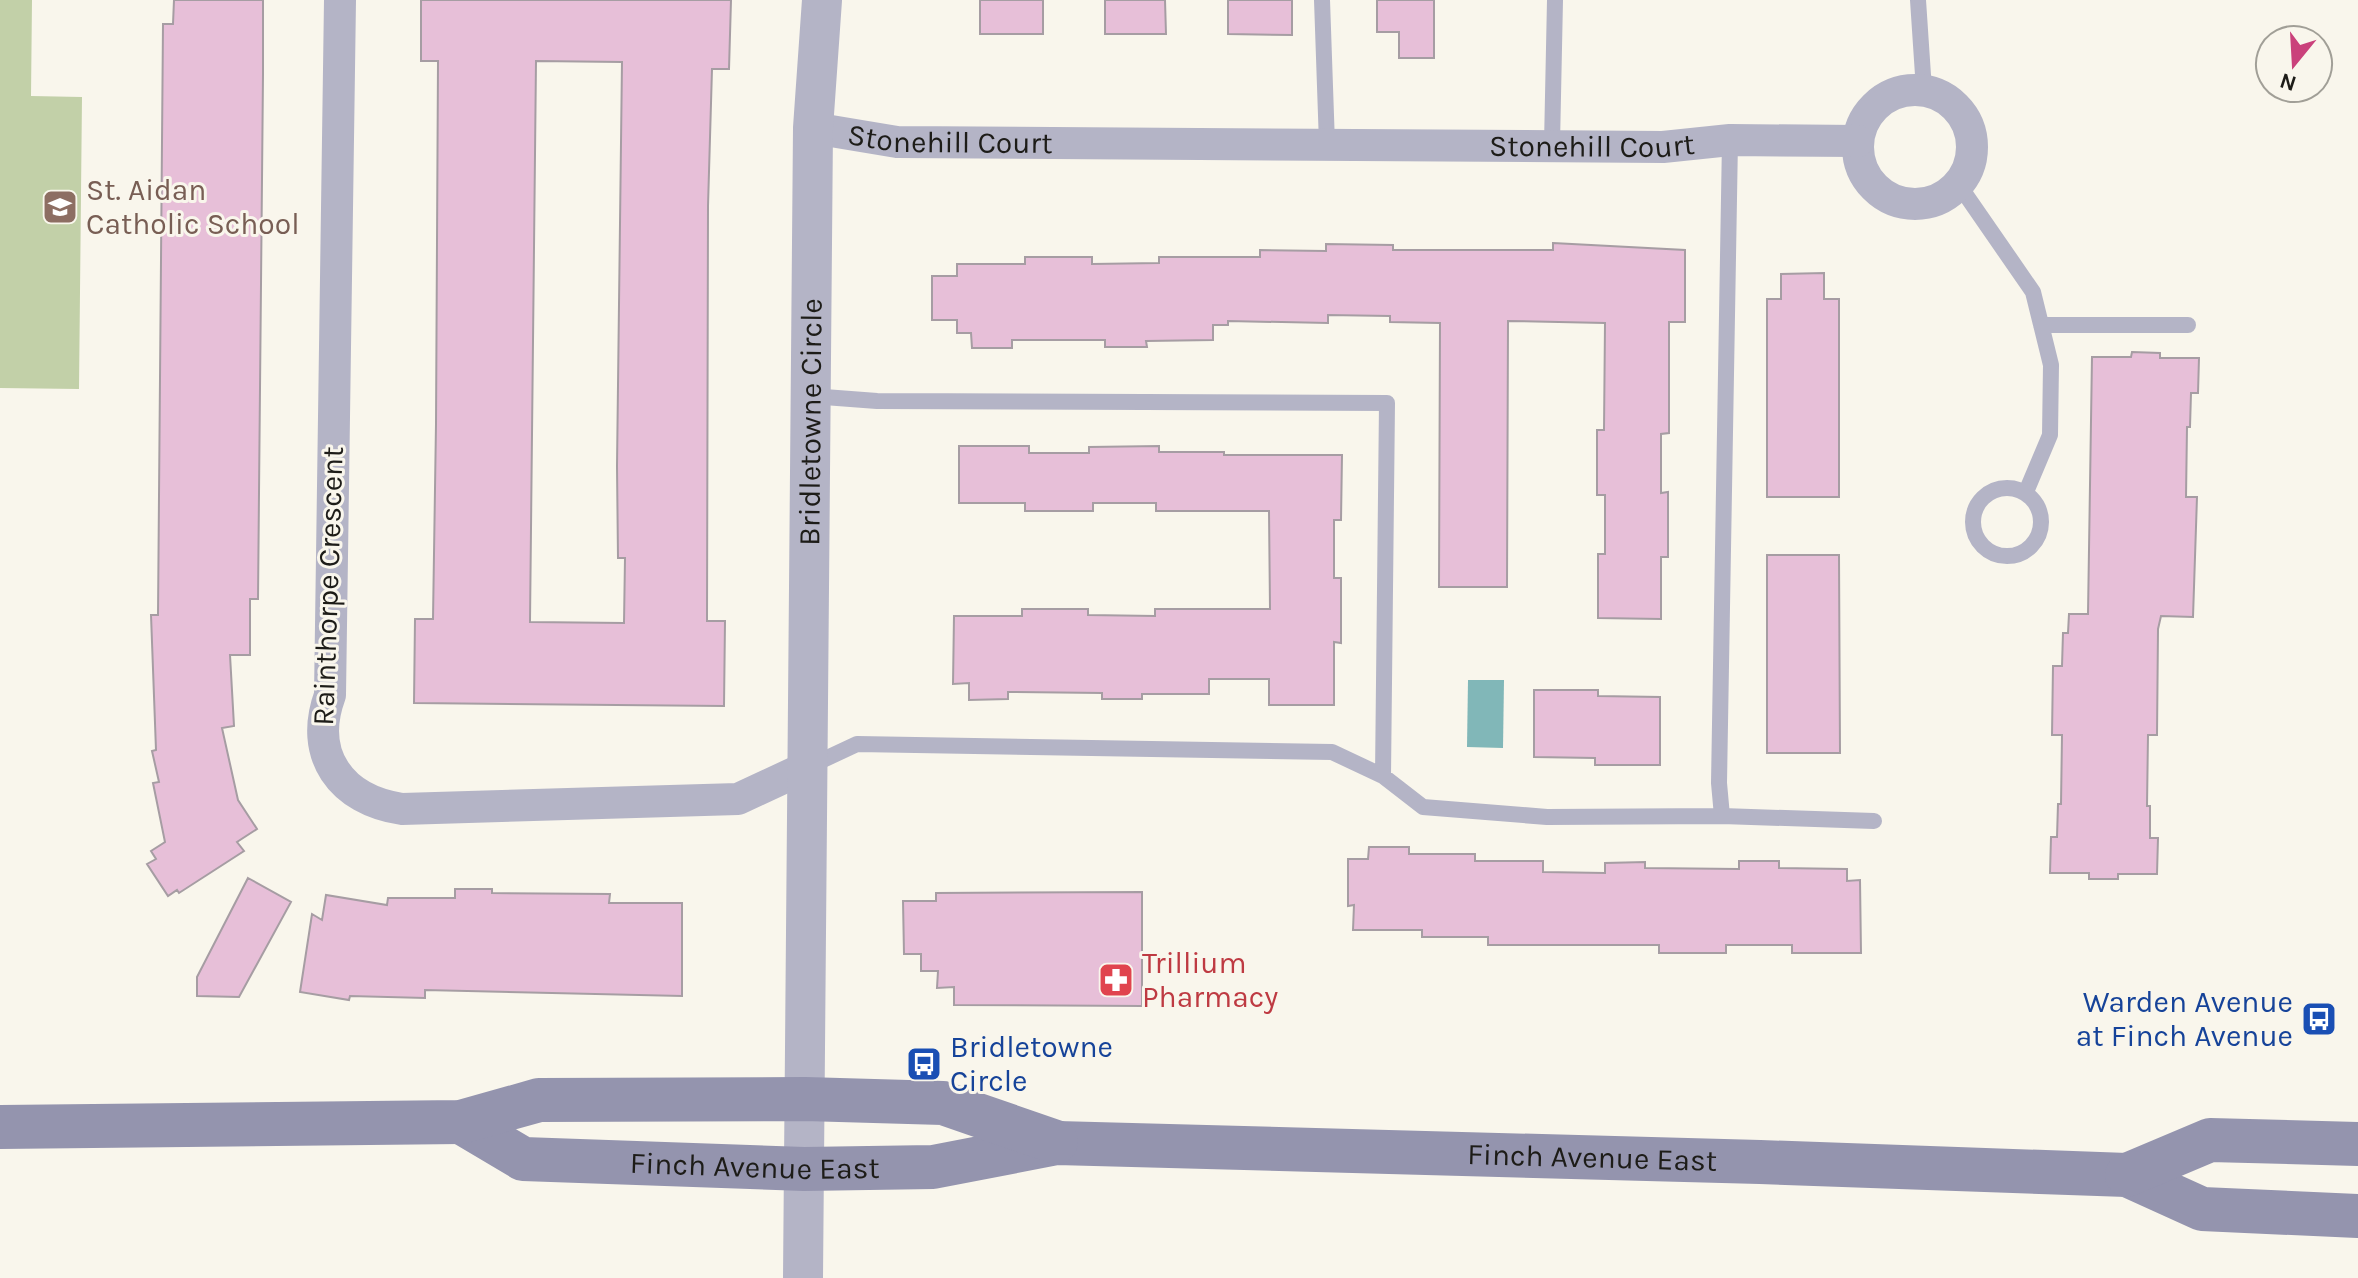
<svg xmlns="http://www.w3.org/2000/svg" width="2358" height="1278" font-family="Karla,sans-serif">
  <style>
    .green { fill: #c2d0a8 }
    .water { fill: #81b7b8 }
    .building { fill: #e7bfd8; stroke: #a69da3; stroke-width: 2; fill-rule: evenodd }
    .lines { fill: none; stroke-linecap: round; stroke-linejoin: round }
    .service { stroke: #b4b4c6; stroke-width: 16 }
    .minor { stroke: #b4b4c6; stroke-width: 32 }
    .tertiary { stroke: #b4b4c6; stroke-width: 40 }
    .secondary { stroke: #9494ae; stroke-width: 44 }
    .labels { text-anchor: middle; stroke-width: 6; stroke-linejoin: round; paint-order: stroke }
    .street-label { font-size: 30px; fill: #1d1c18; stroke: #f9f6ec }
    .education-label { font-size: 30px; fill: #785e54; stroke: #f9f6ec; text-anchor: start }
    .health-label { font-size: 30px; fill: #be3a42; stroke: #f9f6ec; text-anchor: start }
    .transit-label { font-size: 30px; fill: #164399; stroke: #f9f6ec; text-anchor: end }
  </style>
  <rect width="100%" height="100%" fill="#f9f6ec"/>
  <path class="green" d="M 0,0 L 32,0 L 31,96 L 82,97 L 79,389 L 0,388 Z"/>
  <path class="water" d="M 1468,680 L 1504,680 L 1503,748 L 1467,747 Z"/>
  <path class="building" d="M 174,0 L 263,0 L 263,74 L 258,599 L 250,599 L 250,655 L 230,655 L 234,726 L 222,728 L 238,800 L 257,829 L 237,842 L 244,851 L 179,893 L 177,890 L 168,896 L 147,864 L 156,859 L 151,851 L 165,842 L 153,783 L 159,782 L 152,751 L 156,750 L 151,615 L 158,615 L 163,24 L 173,24 Z
    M 421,0 L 731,0 L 729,69 L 712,69 L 708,206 L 707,621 L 725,621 L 724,706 L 414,703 L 415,619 L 433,619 L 436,424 L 438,61 L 421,61 ZM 536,61 L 622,62 L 617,466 L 618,558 L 625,558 L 624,623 L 530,622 Z
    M 980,0 L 1043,0 L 1043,34 L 980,34 Z
    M 1105,0 L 1165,0 L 1166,34 L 1105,34 Z
    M 1228,0 L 1292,0 L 1292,35 L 1228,34 Z
    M 1377,0 L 1434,0 L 1434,58 L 1399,58 L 1399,32 L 1377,32 Z
    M 1553,243 L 1685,250 L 1685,322 L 1669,322 L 1669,433 L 1661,434 L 1661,493 L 1668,492 L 1668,557 L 1661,557 L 1661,619 L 1598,618 L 1598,554 L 1605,554 L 1605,495 L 1597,495 L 1597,430 L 1604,430 L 1605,323 L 1508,321 L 1507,587 L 1439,587 L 1440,323 L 1390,322 L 1390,316 L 1328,315 L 1328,323 L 1228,321 L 1228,325 L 1213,325 L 1213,340 L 1146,341 L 1147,347 L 1105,347 L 1105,340 L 1012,340 L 1012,348 L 972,348 L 971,333 L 957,333 L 957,320 L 932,320 L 932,276 L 957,276 L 957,264 L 1025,264 L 1025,257 L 1092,257 L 1092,264 L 1159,263 L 1159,257 L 1260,257 L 1260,250 L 1326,251 L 1326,244 L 1393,245 L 1393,250 L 1553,250 Z
    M 1824,273 L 1824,299 L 1839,299 L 1839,497 L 1767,497 L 1767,299 L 1781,299 L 1781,274 Z
    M 2132,352 L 2160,353 L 2160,358 L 2199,358 L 2198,393 L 2191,393 L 2190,427 L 2187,427 L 2186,497 L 2197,497 L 2193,617 L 2161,616 L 2158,629 L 2157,735 L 2148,735 L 2147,806 L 2150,806 L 2150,838 L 2158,838 L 2157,874 L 2118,874 L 2118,879 L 2089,879 L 2089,873 L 2050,873 L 2051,837 L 2057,837 L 2058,804 L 2061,804 L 2062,735 L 2052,735 L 2053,666 L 2062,666 L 2063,633 L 2068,633 L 2069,614 L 2088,614 L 2092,357 L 2131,357 Z
    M 959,446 L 1029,446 L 1029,453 L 1089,453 L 1089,447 L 1159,446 L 1159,452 L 1224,452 L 1224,455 L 1342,455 L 1341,520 L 1334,520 L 1334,578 L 1341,578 L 1341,643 L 1334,642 L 1334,705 L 1269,705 L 1269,679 L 1209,679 L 1209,694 L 1142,694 L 1142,699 L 1102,699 L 1102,693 L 1008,692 L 1008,699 L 969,700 L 969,683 L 953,684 L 954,616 L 1022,616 L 1022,609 L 1088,609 L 1088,615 L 1155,616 L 1155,609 L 1270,609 L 1269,511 L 1156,511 L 1156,503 L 1093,503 L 1093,511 L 1025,511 L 1025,503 L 959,503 Z
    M 1767,555 L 1839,555 L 1840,753 L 1767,753 Z
    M 1534,690 L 1598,690 L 1598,696 L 1660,697 L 1660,765 L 1595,765 L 1595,758 L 1534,757 Z
    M 1369,847 L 1409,847 L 1409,854 L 1475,854 L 1475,861 L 1543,861 L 1543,872 L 1605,873 L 1605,863 L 1645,862 L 1645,868 L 1739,869 L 1739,861 L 1779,861 L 1779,868 L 1847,869 L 1847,881 L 1860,880 L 1861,953 L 1792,953 L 1792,945 L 1726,945 L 1726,953 L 1659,953 L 1659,945 L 1488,945 L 1488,937 L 1422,937 L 1422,930 L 1353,930 L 1354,905 L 1348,906 L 1348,859 L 1368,859 Z
    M 248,878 L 291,902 L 239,997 L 197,996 L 197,977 Z
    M 455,889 L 492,889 L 492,893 L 610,894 L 609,903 L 682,903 L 682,996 L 425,990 L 425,998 L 350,996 L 349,1000 L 300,992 L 312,914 L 322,920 L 326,895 L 387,905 L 388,898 L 455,898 Z
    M 1142,892 L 1142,1006 L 954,1005 L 954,987 L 937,988 L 938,971 L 921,971 L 921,954 L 904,954 L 903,901 L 936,901 L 936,893 Z"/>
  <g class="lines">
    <path class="service" d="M 1322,0 L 1327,144
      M 1918,0 L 1924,90
      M 1552,144 L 1555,0
      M 1959,185 L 2033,292 L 2051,365 L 2050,435 L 2026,492
      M 2041,325 L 2188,325
      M 811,396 L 877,401 L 1387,403 L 1383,776
      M1973 522a34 34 0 1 1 68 0a34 34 0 1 1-68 0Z
      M 810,766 L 857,744 L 1332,752 L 1383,776 L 1423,807 L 1547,817 L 1722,816 L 1874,821
      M 1722,816 L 1719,783 L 1730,140"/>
    <g class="minor">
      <path d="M 340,0 L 330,695 C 308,755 341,800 402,809 L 738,799 L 809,766"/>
      <circle cx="1915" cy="147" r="57"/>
      <path id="s1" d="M 813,128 L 897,142 L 1663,147 L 1730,140 L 1858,141"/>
    </g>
    <path class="tertiary" id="s2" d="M 803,1278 L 813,128 L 822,0"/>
    <g class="secondary">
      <path id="s3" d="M 461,1122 L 523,1159 L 804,1169 L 933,1167 L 1057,1143 L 1760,1162 L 2127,1175 L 2202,1209 L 2358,1216"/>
      <path d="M 0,1127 L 461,1122 L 539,1100 L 805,1099 L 943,1103 L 1056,1142"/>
      <path d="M 2127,1175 L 2210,1140 L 2358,1144"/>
    </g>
  </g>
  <defs>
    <symbol id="school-square" viewBox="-11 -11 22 22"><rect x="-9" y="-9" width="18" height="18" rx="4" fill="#8d6e63" stroke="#f9f6ec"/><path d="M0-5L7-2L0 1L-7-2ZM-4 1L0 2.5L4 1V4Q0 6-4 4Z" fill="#fff"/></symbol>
    <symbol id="pharmacy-square" viewBox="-11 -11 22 22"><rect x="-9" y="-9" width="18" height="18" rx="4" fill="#e0444e" stroke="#f9f6ec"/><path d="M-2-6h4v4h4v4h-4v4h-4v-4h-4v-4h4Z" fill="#fff"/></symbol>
    <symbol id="bus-square" viewBox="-11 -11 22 22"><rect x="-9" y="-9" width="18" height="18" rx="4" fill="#1a4fb4" stroke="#f9f6ec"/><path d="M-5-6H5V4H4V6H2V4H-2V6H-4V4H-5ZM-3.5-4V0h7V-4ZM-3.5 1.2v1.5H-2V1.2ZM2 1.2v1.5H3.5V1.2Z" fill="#fff"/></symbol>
  </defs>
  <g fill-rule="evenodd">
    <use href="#school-square" x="40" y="187" width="40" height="40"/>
    <use href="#pharmacy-square" x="1096" y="960" width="40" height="40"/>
    <use href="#bus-square" x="2299" y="999" width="40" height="40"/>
    <use href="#bus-square" x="904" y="1044" width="40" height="40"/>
  </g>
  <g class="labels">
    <g class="street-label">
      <text dy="10" stroke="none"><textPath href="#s1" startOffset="138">Stonehill Court</textPath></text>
      <text dy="10" stroke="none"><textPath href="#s1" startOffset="780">Stonehill Court</textPath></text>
      <text dy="10" stroke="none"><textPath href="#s2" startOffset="856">Bridletowne Circle</textPath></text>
      <text transform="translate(328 586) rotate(-88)" y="10">Rainthorpe Crescent</text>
      <text dy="10" stroke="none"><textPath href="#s3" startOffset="1144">Finch Avenue East</textPath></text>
      <text dy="10" stroke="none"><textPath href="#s3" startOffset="304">Finch Avenue East</textPath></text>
    </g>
    <g class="education-label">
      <text x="86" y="200">St. Aidan<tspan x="86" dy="34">Catholic School</tspan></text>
    </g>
    <g class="health-label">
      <text x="1142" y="973">Trillium<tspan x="1142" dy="34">Pharmacy</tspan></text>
    </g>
    <g class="transit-label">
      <text x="2293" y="1012">Warden Avenue<tspan x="2293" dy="34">at Finch Avenue</tspan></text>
      <text x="950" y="1057" text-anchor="start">Bridletowne<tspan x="950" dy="34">Circle</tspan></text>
    </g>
  </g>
  <g transform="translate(2294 64) rotate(198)"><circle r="38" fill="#f9f6ec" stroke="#a19f97" stroke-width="2"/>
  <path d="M0-6L14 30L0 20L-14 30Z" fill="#ca417b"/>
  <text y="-12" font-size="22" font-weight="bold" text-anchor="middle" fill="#1d1c18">N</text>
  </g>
</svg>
